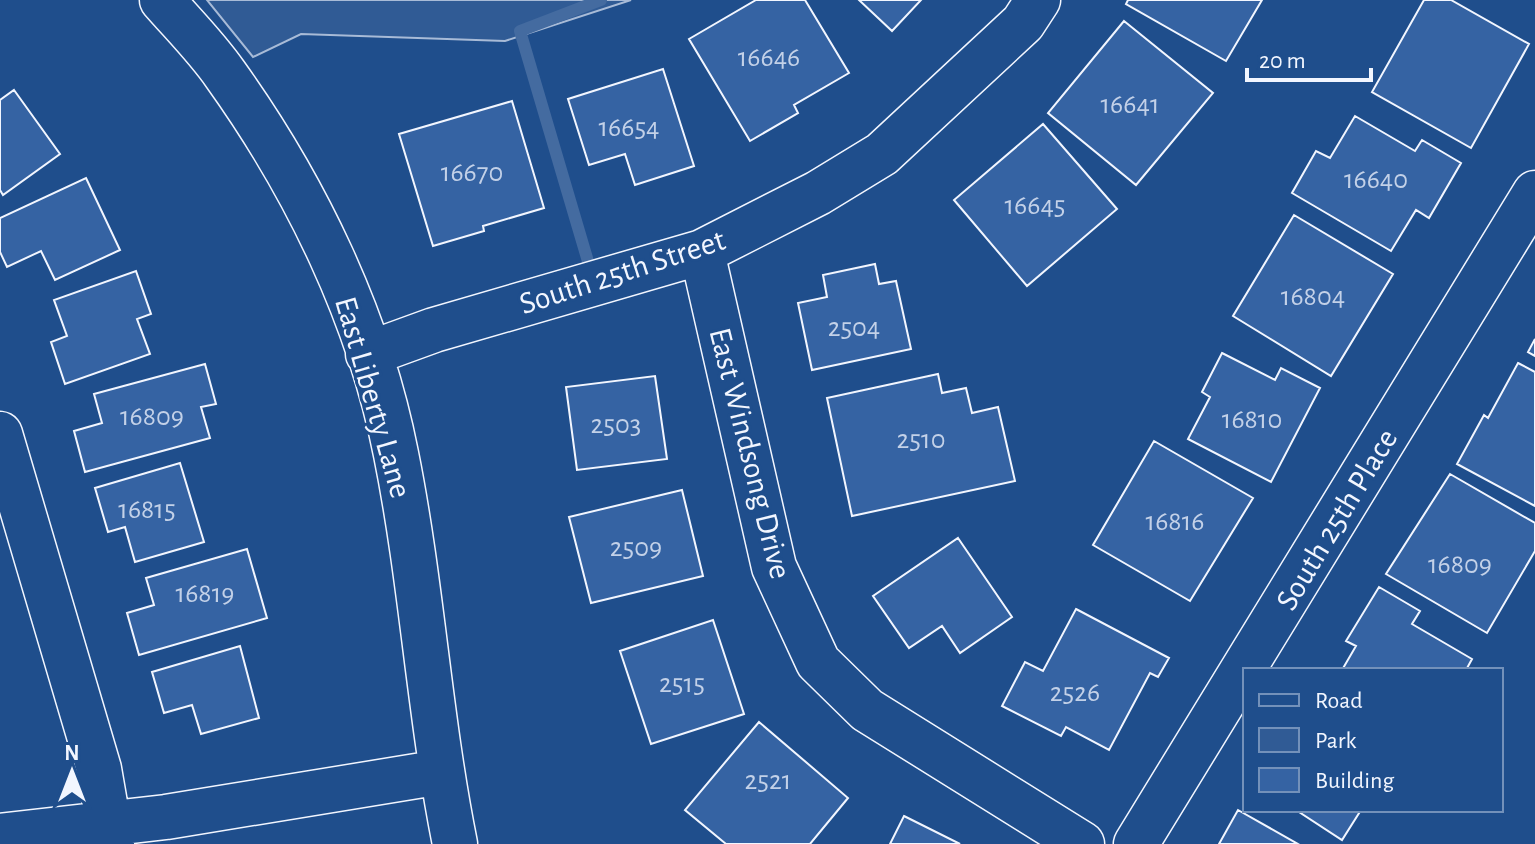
<svg xmlns="http://www.w3.org/2000/svg" width="1535" height="844" font-family="'Alegreya Sans',sans-serif">
  <style>
    .green { fill: #305b95; stroke: #a8bbd7; stroke-width: 2 }
    .lines { fill: none; stroke-linecap: round; stroke-linejoin: round }
    .stream { stroke: #446ba0; stroke-width: 12 }
    .building { fill: #3563a3; stroke: #f2f6ff; stroke-width: 2 }
    .minor-casing { stroke: #f2f6ff; stroke-width: 47 }
    .minor { stroke: #1f4e8c; stroke-width: 44 }
    .labels { text-anchor: middle; stroke-width: 6; stroke-linejoin: round; paint-order: stroke }
    .number-label { font-size: 28px; fill: #c3d1e8 }
    .street-label { font-size: 32px; fill: #f2f6ff; stroke: #1f4e8c }
  </style>
  <rect width="100%" height="100%" fill="#1f4e8c"/>
  <path class="green" d="M 207,0 L 631,0 L 505,41 L 301,34 L 253,57 Z"/>
  <g class="lines">
    <path class="stream" d="M 592,275 L 520,31 L 601,0"/>
  </g>
  <path class="building" d="M 756,0 L 805,0 L 849,73 L 794,105 L 798,113 L 750,141 L 689,39 Z
    M 859,0 L 921,0 L 892,31 Z
    M 1128,0 L 1262,0 L 1226,61 L 1126,4 Z
    M 1424,0 L 1451,0 L 1529,44 L 1471,148 L 1372,92 Z
    M 1124,21 L 1213,93 L 1136,185 L 1048,113 Z
    M 663,69 L 694,166 L 635,185 L 625,154 L 589,165 L 568,99 Z
    M 14,90 L 60,154 L 3,195 L 0,190 L 0,100 Z
    M 512,101 L 544,208 L 483,226 L 484,231 L 433,246 L 399,134 Z
    M 1355,116 L 1415,151 L 1422,140 L 1461,163 L 1429,218 L 1416,210 L 1391,251 L 1292,193 L 1316,151 L 1330,158 Z
    M 1043,124 L 1117,209 L 1027,286 L 954,200 Z
    M 86,178 L 120,250 L 55,280 L 41,251 L 7,267 L 0,252 L 0,218 Z
    M 1294,215 L 1393,274 L 1331,376 L 1233,316 Z
    M 875,264 L 879,284 L 896,281 L 911,349 L 812,370 L 798,303 L 827,297 L 823,275 Z
    M 136,271 L 151,314 L 137,319 L 150,354 L 65,384 L 51,342 L 67,336 L 54,300 Z
    M 1535,339 L 1535,356 L 1528,352 Z
    M 1222,353 L 1275,380 L 1281,368 L 1320,388 L 1271,482 L 1188,439 L 1210,397 L 1202,392 Z
    M 1518,363 L 1535,372 L 1535,506 L 1457,464 L 1484,415 L 1488,418 Z
    M 205,364 L 216,404 L 201,407 L 210,438 L 85,472 L 74,431 L 102,423 L 94,394 Z
    M 938,374 L 942,393 L 966,388 L 972,413 L 998,407 L 1015,481 L 852,516 L 827,398 Z
    M 655,376 L 667,459 L 577,470 L 566,387 Z
    M 1154,441 L 1253,498 L 1190,601 L 1093,545 Z
    M 180,463 L 204,542 L 135,562 L 125,527 L 108,532 L 95,488 Z
    M 1450,474 L 1535,523 L 1535,551 L 1487,633 L 1386,574 Z
    M 682,490 L 703,576 L 591,603 L 569,517 Z
    M 958,538 L 1012,617 L 960,653 L 942,626 L 909,648 L 873,596 Z
    M 247,549 L 267,618 L 139,655 L 127,613 L 154,605 L 146,578 Z
    M 1379,587 L 1420,611 L 1412,624 L 1472,659 L 1466,670 L 1342,670 L 1356,646 L 1346,641 Z
    M 1076,609 L 1169,658 L 1158,677 L 1150,673 L 1109,750 L 1066,727 L 1061,736 L 1002,706 L 1025,662 L 1043,671 Z
    M 713,620 L 744,714 L 651,744 L 620,651 Z
    M 240,646 L 259,718 L 201,734 L 192,705 L 164,713 L 152,672 Z
    M 759,722 L 848,798 L 810,844 L 726,844 L 685,810 Z
    M 1238,810 L 1298,844 L 1219,844 Z
    M 1296,810 L 1361,810 L 1342,840 Z
    M 904,816 L 960,844 L 890,844 Z"/>
  <g class="lines">
    <defs>
      <path id="minor" d="M 162,0 C 183,24 207,48 225,74 C 306,187 369,317 396,454 C 422,583 429,715 455,844
        M 702,252 L 774,567 L 818,662 L 867,710 L 1082,844
        M 368,354 L 434,330 L 702,252 L 818,193 L 882,154 L 1023,23 L 1038,0
        M 0,434 L 99,769 L 112,844
        M 0,836 L 166,817 L 441,772
        M 1136,844 L 1535,193"/>
    </defs>
    <use href="#minor" class="minor-casing"/>
    <use href="#minor" class="minor"/>
  </g>
  <g class="labels">
    <g class="number-label">
      <text x="769" y="66">16646</text>
      <text x="1130" y="113">16641</text>
      <text x="629" y="136">16654</text>
      <text x="472" y="181">16670</text>
      <text x="1376" y="188">16640</text>
      <text x="1035" y="214">16645</text>
      <text x="1313" y="305">16804</text>
      <text x="854" y="336">2504</text>
      <text x="152" y="425">16809</text>
      <text x="1252" y="428">16810</text>
      <text x="616" y="433">2503</text>
      <text x="921" y="448">2510</text>
      <text x="147" y="518">16815</text>
      <text x="1175" y="530">16816</text>
      <text x="636" y="556">2509</text>
      <text x="1460" y="573">16809</text>
      <text x="205" y="602">16819</text>
      <text x="682" y="692">2515</text>
      <text x="1075" y="701">2526</text>
      <text x="768" y="789">2521</text>
    </g>
    <g class="street-label">
      <text transform="translate(622 271) rotate(-18)" y="11">South 25th Street</text>
      <text transform="translate(374 397) rotate(74)" y="11">East Liberty Lane</text>
      <text transform="translate(751 453) rotate(76)" y="11">East Windsong Drive</text>
      <text transform="translate(1336 519) rotate(-59)" y="11">South 25th Place</text>
    </g>
  </g>
  <rect x="1243" y="668" width="260" height="144" fill="#1f4e8c" stroke="#7391ba" stroke-width="2"/>
  <rect x="1259" y="694" width="40" height="12" fill="#1f4e8c" stroke="#7391ba" stroke-width="2"/>
  <text x="1315" y="708" font-size="24" fill="#f2f6ff">Road</text>
  <rect x="1259" y="728" width="40" height="24" fill="#305b95" stroke="#7391ba" stroke-width="2"/>
  <text x="1315" y="748" font-size="24" fill="#f2f6ff">Park</text>
  <rect x="1259" y="768" width="40" height="24" fill="#3563a3" stroke="#7391ba" stroke-width="2"/>
  <text x="1315" y="788" font-size="24" fill="#f2f6ff">Building</text>
  <g transform="translate(72 772)" stroke="#1f4e8c" stroke-width="6" paint-order="stroke">
  <path d="M0-6L14 30L0 20L-14 30Z" fill="#f2f6ff"/>
  <text y="-12" font-size="22" font-weight="bold" text-anchor="middle" fill="#f2f6ff">N</text>
  </g>
  <path d="M1247 68v12h124v-12" fill="none" stroke="#f2f6ff" stroke-width="4"/>
  <text x="1259" y="68" font-size="24" fill="#f2f6ff" stroke="#1f4e8c" stroke-width="6" paint-order="stroke">20 m</text>
</svg>
